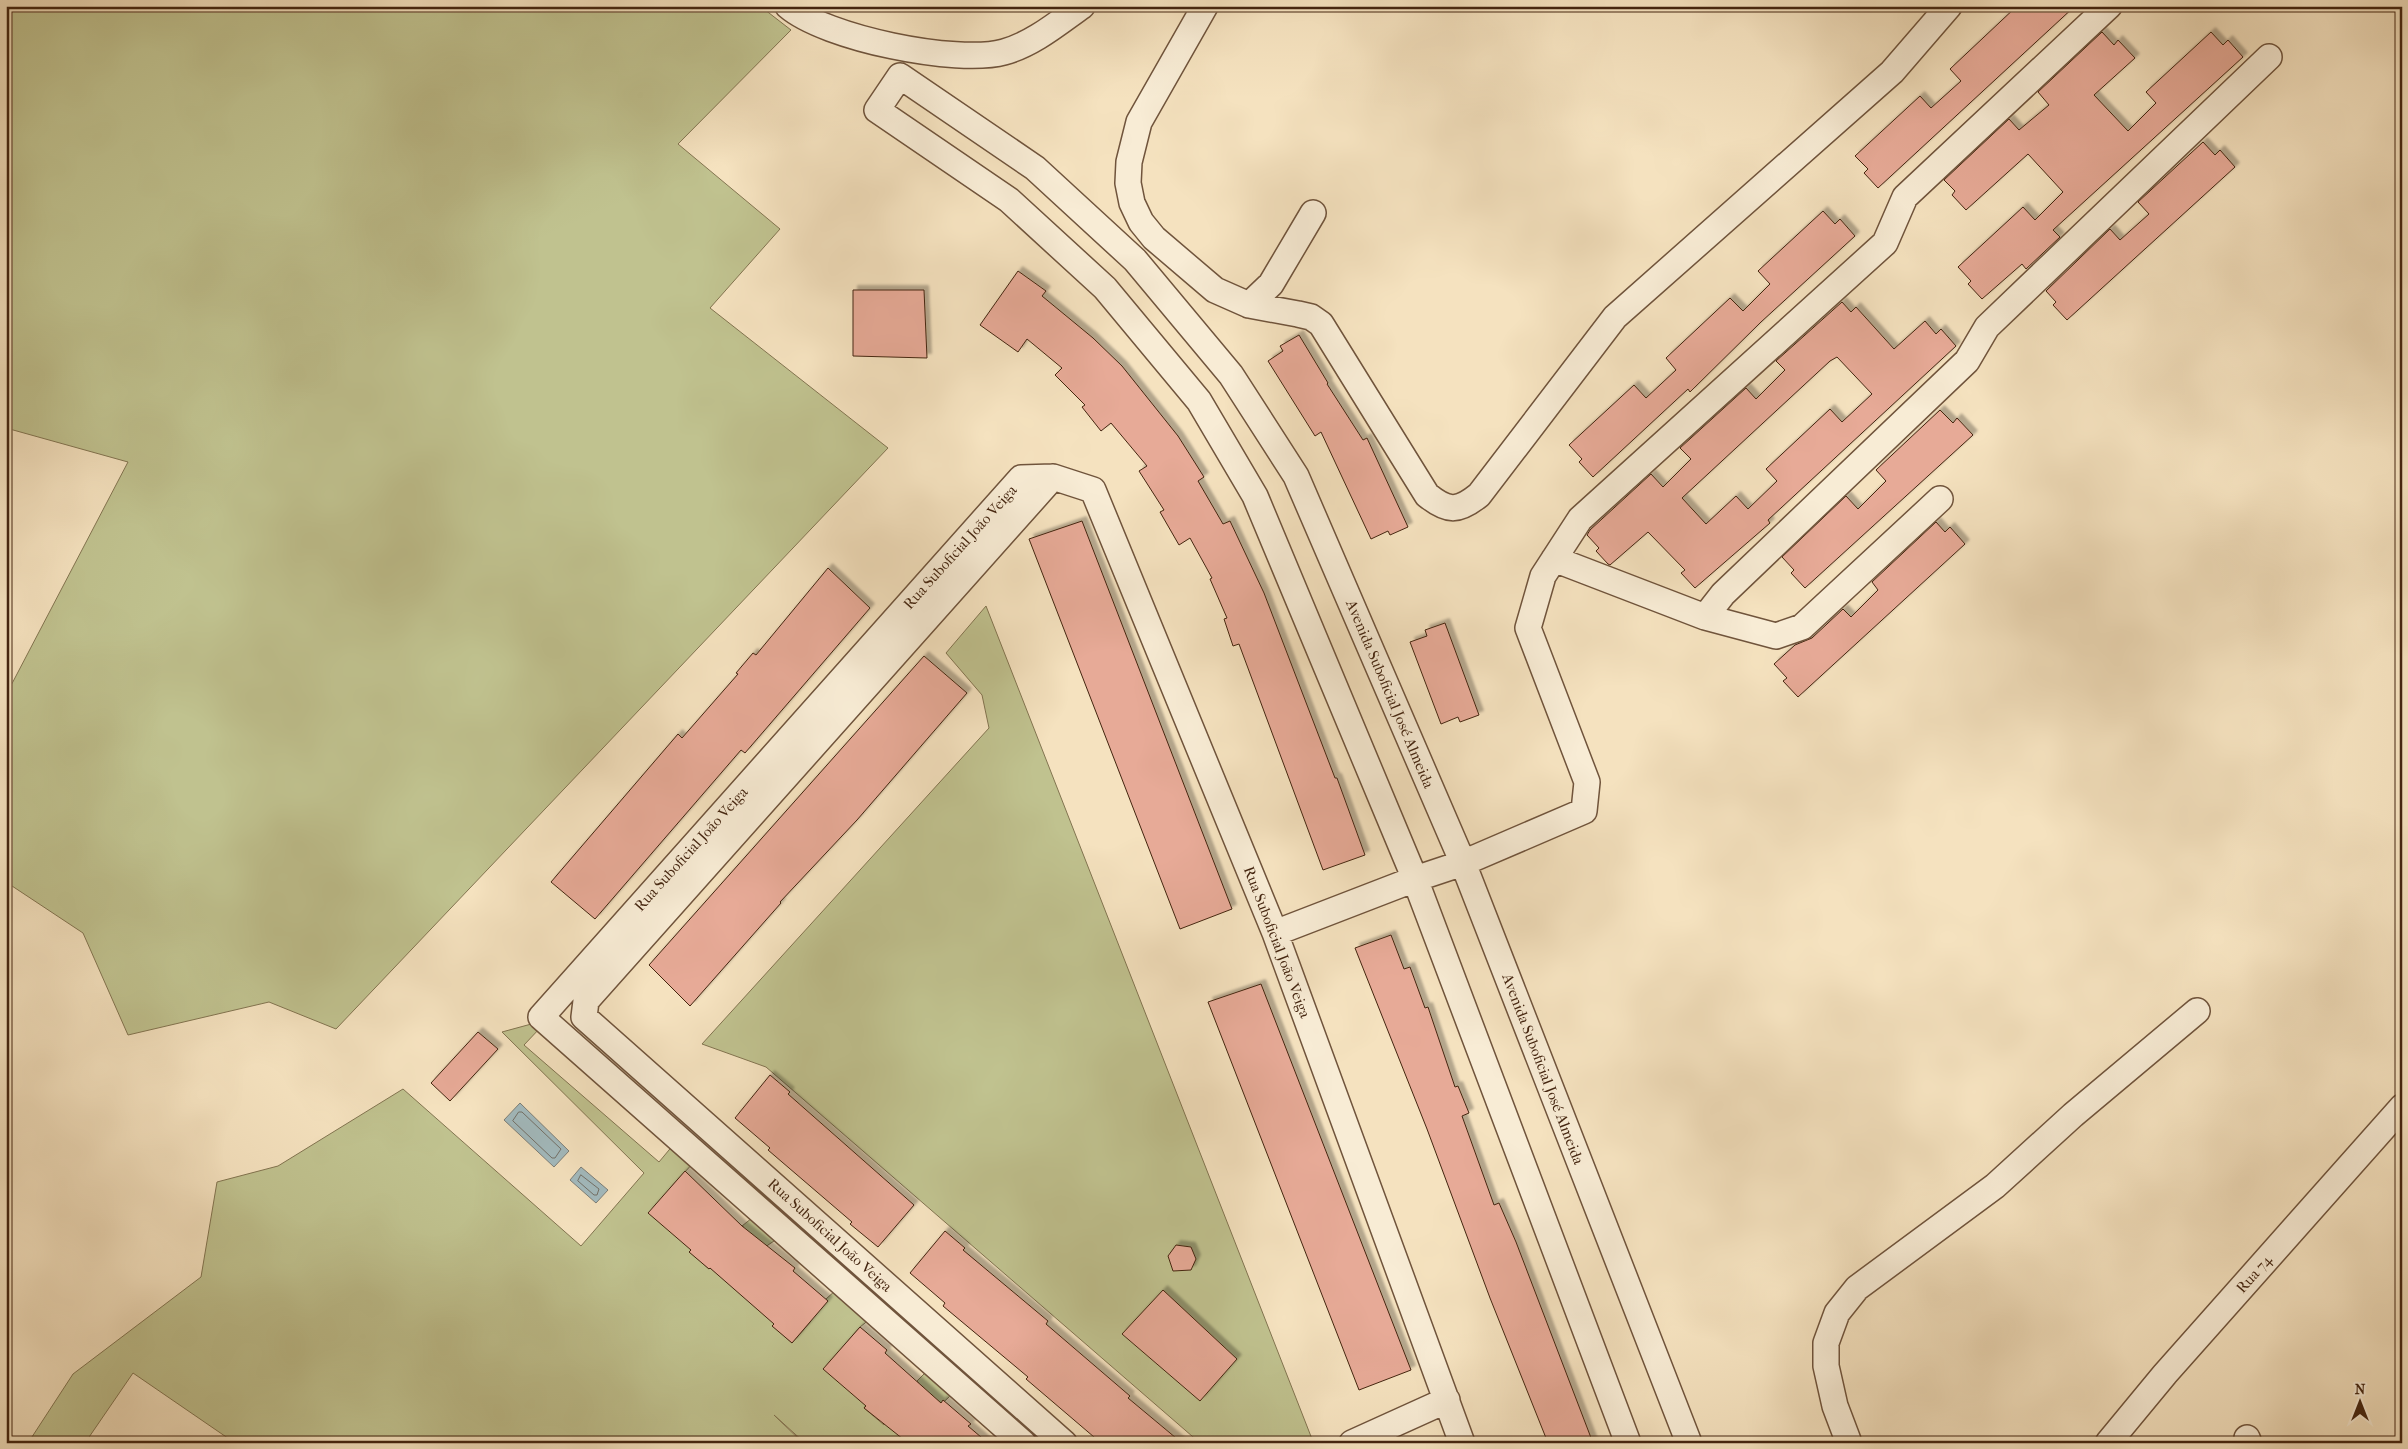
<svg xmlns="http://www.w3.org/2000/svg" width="2408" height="1449" font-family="'IM FELL French Canon',serif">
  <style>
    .green { fill: #c0c28f; stroke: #827450 }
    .water { fill: #a2babe; stroke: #7c7e78 }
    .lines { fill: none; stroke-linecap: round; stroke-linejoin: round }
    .shore { stroke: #737067; stroke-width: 1 }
    .building { fill: #e7aa97; stroke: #442510; fill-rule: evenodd; filter: url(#shadow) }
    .minor-casing { stroke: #70543c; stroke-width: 28 }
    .minor { stroke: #f8ecd5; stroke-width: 25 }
    .labels { text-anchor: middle; stroke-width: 5; stroke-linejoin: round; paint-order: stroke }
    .street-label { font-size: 15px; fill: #442510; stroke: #f8ecd5 }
  </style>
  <defs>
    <filter id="shadow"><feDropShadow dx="4.5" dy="-4.5" stdDeviation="1" flood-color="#0004"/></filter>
  </defs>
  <rect width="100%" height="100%" fill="#f5e2bf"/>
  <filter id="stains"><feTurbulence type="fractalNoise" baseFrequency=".004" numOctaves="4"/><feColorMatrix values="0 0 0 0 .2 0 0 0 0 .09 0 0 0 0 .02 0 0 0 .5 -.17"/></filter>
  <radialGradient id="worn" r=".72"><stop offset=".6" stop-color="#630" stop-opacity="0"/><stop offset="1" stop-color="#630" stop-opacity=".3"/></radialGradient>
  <path class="green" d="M 6,6 L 760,6 L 791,30 L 678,144 L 780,229 L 710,308 L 888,448 L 336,1029 L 269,1002 L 128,1035 L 83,933 L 6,882 L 6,695 L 128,462 L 6,428 Z
    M 986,606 L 1312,1439 L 1310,1443 L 1200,1443 L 766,1067 L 702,1044 L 989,728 L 982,695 L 946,653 Z
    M 535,1023 L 541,1027 L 524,1045 L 659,1162 L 674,1144 L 695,1161 L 672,1186 L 699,1241 L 690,1252 L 709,1269 L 744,1227 L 742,1226 L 752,1218 L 777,1239 L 768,1245 L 755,1259 L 782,1315 L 773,1326 L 792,1343 L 811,1321 L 802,1314 L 826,1299 L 836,1290 L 870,1319 L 860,1327 L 824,1369 L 872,1395 L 864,1408 L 884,1425 L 919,1383 L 917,1381 L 925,1373 L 950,1396 L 931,1414 L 908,1443 L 805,1443 L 774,1415 L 803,1443 L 235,1443 L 133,1373 L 85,1443 L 28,1443 L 73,1374 L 201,1277 L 217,1182 L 278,1166 L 403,1089 L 581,1246 L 644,1173 L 502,1032 Z"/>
  <path class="water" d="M 520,1103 L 569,1151 L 554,1167 L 504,1120 Z
    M 581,1167 L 608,1190 L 596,1203 L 570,1180 Z"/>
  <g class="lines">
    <path class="shore" d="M 519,1112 L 522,1112 L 561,1149 L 555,1158 L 552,1158 L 513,1121 Z
      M 581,1175 L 599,1189 L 597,1195 L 594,1195 L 578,1181 Z"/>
  </g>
  <path class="building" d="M 2017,6 L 2075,6 L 1878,188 L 1864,173 L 1868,169 L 1855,156 L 1920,96 L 1931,108 L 1961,81 L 1950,69 Z
    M 2102,32 L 2114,45 L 2118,40 L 2135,58 L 2094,95 L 2128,131 L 2156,103 L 2146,92 L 2211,32 L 2223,45 L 2228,40 L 2243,57 L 2053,230 L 2060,237 L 2026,269 L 2022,264 L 1982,299 L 1968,284 L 1971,281 L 1958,267 L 2023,207 L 2035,220 L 2063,192 L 2028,154 L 1966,210 L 1952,195 L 1955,191 L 1944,180 L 2009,119 L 2019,130 L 2049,105 L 2038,92 Z
    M 2203,142 L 2215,155 L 2220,150 L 2235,167 L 2067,320 L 2053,305 L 2056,302 L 2046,291 L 2110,229 L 2120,240 L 2149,214 L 2138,202 Z
    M 1823,211 L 1835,224 L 1840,219 L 1855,236 L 1761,322 L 1690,392 L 1688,389 L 1593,477 L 1579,462 L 1582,459 L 1569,445 L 1634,385 L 1646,398 L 1676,370 L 1666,358 L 1730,298 L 1743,311 L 1770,284 L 1758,271 Z
    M 1018,271 L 1046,291 L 1042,296 L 1093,338 L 1122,366 L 1178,436 L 1204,477 L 1198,481 L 1223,524 L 1230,521 L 1264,593 L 1335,778 L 1337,778 L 1365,855 L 1323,870 L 1239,644 L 1233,646 L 1224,619 L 1227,618 L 1210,579 L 1212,578 L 1190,538 L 1179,545 L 1160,512 L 1164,510 L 1139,471 L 1147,466 L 1111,423 L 1101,431 L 1082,407 L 1085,405 L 1055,375 L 1062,368 L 1027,339 L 1018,352 L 980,325 Z
    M 853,290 L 924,290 L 927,358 L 853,356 Z
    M 1842,302 L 1851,312 L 1856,307 L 1894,349 L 1925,321 L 1936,334 L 1941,329 L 1956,346 L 1768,520 L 1770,523 L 1695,588 L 1681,573 L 1685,570 L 1648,532 L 1610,565 L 1608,564 L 1596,551 L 1599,548 L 1587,535 L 1590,530 L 1651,474 L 1663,487 L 1691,459 L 1680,448 L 1746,388 L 1756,399 L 1785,370 L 1776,361 ZM 1837,357 L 1872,394 L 1842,422 L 1830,409 L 1766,469 L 1777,481 L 1748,509 L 1736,496 L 1706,524 L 1682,498 L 1830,361 Z
    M 1299,335 L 1328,383 L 1327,384 L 1363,440 L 1367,438 L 1408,527 L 1390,535 L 1388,531 L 1371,539 L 1321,432 L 1315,436 L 1268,361 L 1283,351 L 1280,346 Z
    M 1940,410 L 1953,423 L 1957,418 L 1973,435 L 1805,588 L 1791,573 L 1794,570 L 1782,557 L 1846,496 L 1858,509 L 1886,481 L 1876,470 Z
    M 1082,521 L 1232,909 L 1180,929 L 1029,539 Z
    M 1936,522 L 1945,532 L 1950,527 L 1965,544 L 1798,697 L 1783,681 L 1787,678 L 1774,664 L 1795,645 L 1812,638 L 1843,609 L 1851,617 L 1878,590 L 1872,582 Z
    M 828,568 L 870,608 L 745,753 L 741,750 L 595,919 L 551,882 L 678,734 L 682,738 L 738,674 L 736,673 L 753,653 L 756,655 Z
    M 1445,623 L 1479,715 L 1460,722 L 1458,717 L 1441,724 L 1410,642 L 1427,636 L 1425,630 Z
    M 924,656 L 967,693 L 857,820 L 780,902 L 781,903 L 690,1006 L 649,965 Z
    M 1391,935 L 1404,969 L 1410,967 L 1425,1008 L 1428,1007 L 1455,1087 L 1458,1086 L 1469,1113 L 1462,1116 L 1494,1205 L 1499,1203 L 1516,1242 L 1593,1443 L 1548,1443 L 1490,1298 L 1427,1129 L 1355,948 Z
    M 1261,984 L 1411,1370 L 1359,1390 L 1208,1002 Z
    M 478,1032 L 498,1049 L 450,1101 L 431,1083 Z
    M 770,1075 L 790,1092 L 788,1094 L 914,1205 L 878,1247 L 850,1224 L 852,1222 L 768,1150 L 770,1148 L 735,1118 Z
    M 685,1171 L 742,1226 L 795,1268 L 793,1271 L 828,1301 L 792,1343 L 772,1326 L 774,1324 L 710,1268 L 709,1269 L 689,1252 L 691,1250 L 648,1213 Z
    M 945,1231 L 965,1248 L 963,1250 L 1048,1321 L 1046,1324 L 1130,1396 L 1128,1398 L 1182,1443 L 1101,1443 L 1026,1379 L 1028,1377 L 943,1306 L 945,1303 L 910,1273 Z
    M 1176,1245 L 1191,1247 L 1196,1259 L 1191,1270 L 1173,1271 L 1168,1256 Z
    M 1163,1290 L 1237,1359 L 1200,1401 L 1122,1334 Z
    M 860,1327 L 887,1350 L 885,1353 L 941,1403 L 943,1400 L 971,1424 L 968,1426 L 988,1443 L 908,1443 L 864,1408 L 866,1406 L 823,1369 Z"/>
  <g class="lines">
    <defs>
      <path id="minor" d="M 788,6 C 825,38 957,65 1004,52 C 1033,44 1058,23 1082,6
        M 1205,6 L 1139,122 L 1129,162 L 1128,183 L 1132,203 L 1141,222 L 1154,238 L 1215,290 L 1249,305 L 1298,314 L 1311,317 L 1321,324 L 1427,495 C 1448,512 1458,512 1479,495 L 1615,317 L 1892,72 L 1949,6
        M 1249,305 L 1271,284 L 1313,213
        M 1053,477 L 586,1001 L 584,1017 L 1064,1443
        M 1554,559 L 1705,617 L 1776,636 L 1802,627 L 1940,499
        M 1705,617 L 1723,594 L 1967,361 L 1987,327 L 2269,57
        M 1275,933 L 1415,879 L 1463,863 L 1584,811 L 1587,782 L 1528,628 L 1543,576 L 1580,519 L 1885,243 L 1905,197 L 2109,6
        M 2247,1438 L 2249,1443
        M 1023,1443 L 541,1017 L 1021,478 L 1053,477 L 1093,490 L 1275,933 L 1462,1443
        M 1352,1443 L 1447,1400
        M 1628,1443 L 1415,879 L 1255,496 L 1199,401 L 1105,288 L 1009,200 L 877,110 L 900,76 L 1035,168 L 1135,260 L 1231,375 L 1296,476 L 1463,863 L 1689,1443
        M 1849,1443 L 1835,1406 L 1826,1366 L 1826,1343 L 1837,1313 L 1857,1288 L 1995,1186 L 2073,1115 L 2197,1011
        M 2108,1443 L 2165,1374 L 2402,1107"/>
    </defs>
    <use href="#minor" class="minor-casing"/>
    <use href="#minor" class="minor"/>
  </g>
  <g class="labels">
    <g class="street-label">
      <text transform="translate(960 547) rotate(-48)" y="5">Rua Suboficial João Veiga</text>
      <text transform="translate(1390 694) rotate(67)" y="5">Avenida Suboficial José Almeida</text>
      <text transform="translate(691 849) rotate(-48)" y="5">Rua Suboficial João Veiga</text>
      <text transform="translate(1277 942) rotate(69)" y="5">Rua Suboficial João Veiga</text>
      <text transform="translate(1543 1069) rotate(69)" y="5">Avenida Suboficial José Almeida</text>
      <text transform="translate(830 1235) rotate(42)" y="5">Rua Suboficial João Veiga</text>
      <text transform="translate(2254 1274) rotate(-48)" y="5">Rua 74</text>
    </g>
  </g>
  <rect width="2408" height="1449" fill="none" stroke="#f5e2bf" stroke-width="25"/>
  <rect x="8" y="8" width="2393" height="1434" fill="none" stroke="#442510" stroke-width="2.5"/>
  <rect x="12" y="12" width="2383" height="1424" fill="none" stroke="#442510"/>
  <g transform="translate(2360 1402)" stroke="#f8ecd5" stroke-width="4" paint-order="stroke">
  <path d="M0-4L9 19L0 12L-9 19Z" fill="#442510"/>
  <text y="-8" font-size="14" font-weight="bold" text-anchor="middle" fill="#442510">N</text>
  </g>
  <rect width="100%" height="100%" filter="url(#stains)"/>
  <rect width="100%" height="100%" fill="url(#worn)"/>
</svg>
